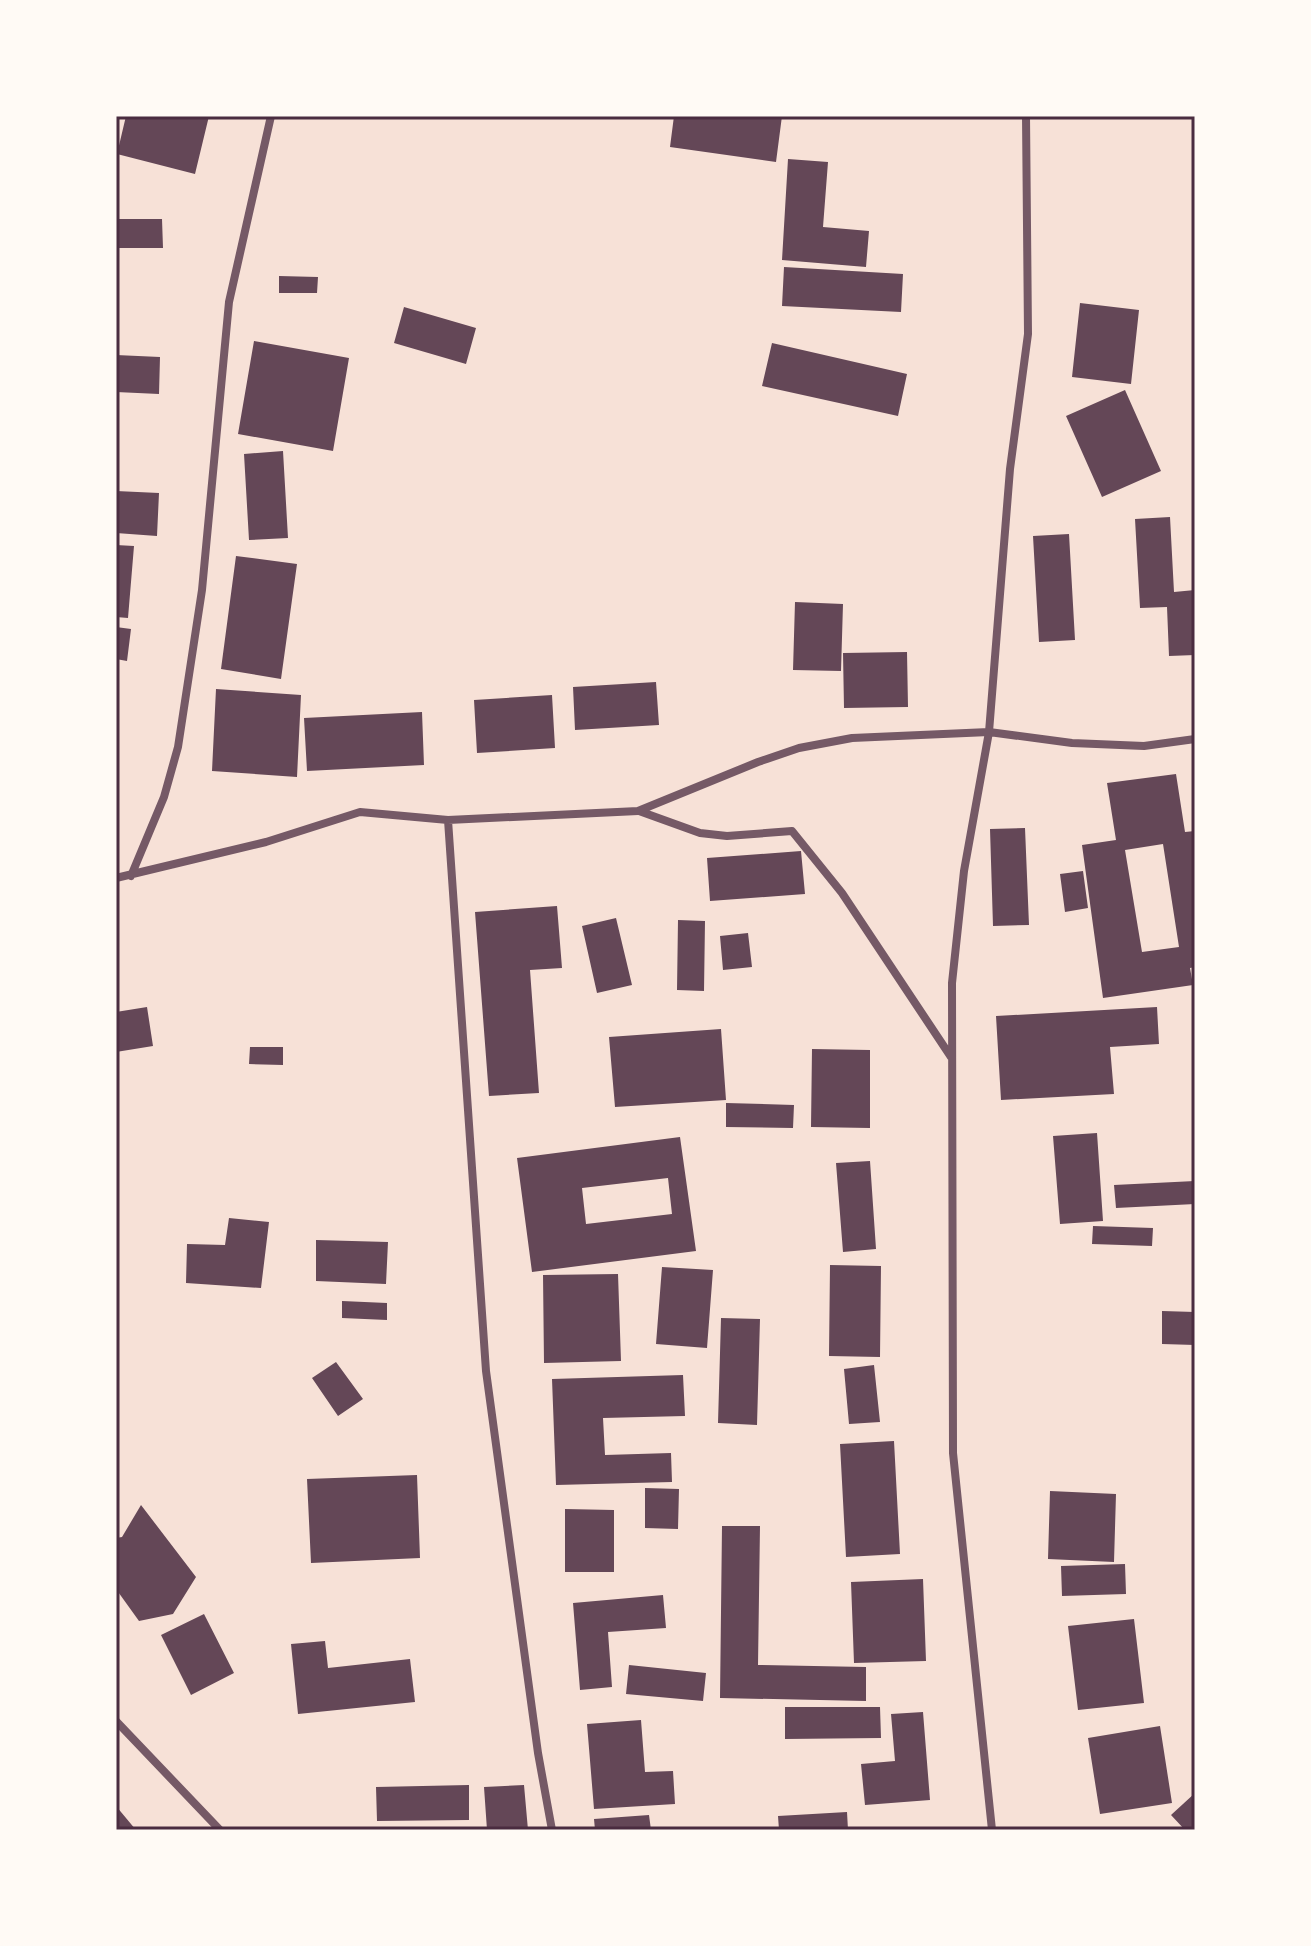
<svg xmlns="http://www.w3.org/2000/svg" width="1311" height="1946" font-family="Manrope,sans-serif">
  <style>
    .building { fill: #644757; fill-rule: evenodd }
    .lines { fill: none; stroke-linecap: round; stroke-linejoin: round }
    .minor { stroke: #755966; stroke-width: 8 }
    .neatline { fill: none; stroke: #4a2c40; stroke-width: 3 }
  </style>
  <rect width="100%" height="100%" fill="#f7e1d7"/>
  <path class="building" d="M 126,116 L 209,116 L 195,174 L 117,154 Z
    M 674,116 L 782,116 L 776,162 L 670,147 Z
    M 788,159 L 828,162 L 823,227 L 869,231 L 866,267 L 782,260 Z
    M 116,219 L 162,219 L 163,248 L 116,248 Z
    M 784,267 L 903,274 L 901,312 L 782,306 Z
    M 279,276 L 318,277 L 317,293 L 279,293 Z
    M 1080,303 L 1139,310 L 1131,384 L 1072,377 Z
    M 404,307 L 476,328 L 466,364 L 394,343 Z
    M 254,341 L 349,358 L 333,451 L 238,434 Z
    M 772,343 L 907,374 L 898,416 L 762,386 Z
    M 116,355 L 160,357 L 159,394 L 116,392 Z
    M 1125,390 L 1161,471 L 1102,497 L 1066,416 Z
    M 283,451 L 288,538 L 249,540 L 244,454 Z
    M 116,491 L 159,493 L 157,536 L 116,533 Z
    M 1170,517 L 1174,592 L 1195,590 L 1195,655 L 1169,656 L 1167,607 L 1140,608 L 1135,519 Z
    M 1069,534 L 1075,640 L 1039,642 L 1033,536 Z
    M 116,545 L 134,546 L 128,618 L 116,617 Z
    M 236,556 L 297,564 L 281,679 L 221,669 Z
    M 795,602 L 843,604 L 841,671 L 793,670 Z
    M 116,627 L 131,629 L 127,661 L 116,659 Z
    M 907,652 L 908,707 L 844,708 L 843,653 Z
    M 656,682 L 659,725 L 575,730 L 573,687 Z
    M 216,689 L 301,695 L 297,777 L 212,771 Z
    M 552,695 L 555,748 L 477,753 L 474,700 Z
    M 422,712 L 424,765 L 307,771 L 304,718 Z
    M 1176,774 L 1185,832 L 1195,831 L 1195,967 L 1190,968 L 1193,985 L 1103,998 L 1082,845 L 1116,840 L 1107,783 ZM 1163,844 L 1179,947 L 1142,952 L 1125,850 Z
    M 1025,828 L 1029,925 L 993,926 L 990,829 Z
    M 801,851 L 805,894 L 710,901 L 707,858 Z
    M 1083,871 L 1088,908 L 1065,912 L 1060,874 Z
    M 557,906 L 562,968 L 530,970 L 539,1093 L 489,1096 L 475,912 Z
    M 616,918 L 632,985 L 597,993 L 582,926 Z
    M 678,920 L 705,921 L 704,991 L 677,990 Z
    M 748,933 L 752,967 L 723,970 L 720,936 Z
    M 147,1007 L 153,1046 L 116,1052 L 116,1012 Z
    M 1157,1007 L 1159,1044 L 1110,1047 L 1114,1094 L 1001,1100 L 996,1016 Z
    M 721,1029 L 726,1100 L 615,1107 L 609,1037 Z
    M 250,1047 L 283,1047 L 283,1065 L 249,1064 Z
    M 812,1049 L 870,1050 L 870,1128 L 811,1127 Z
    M 726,1103 L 794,1105 L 793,1128 L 726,1127 Z
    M 1097,1133 L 1103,1221 L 1060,1224 L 1053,1136 Z
    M 680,1137 L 696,1251 L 532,1272 L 517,1158 ZM 668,1178 L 672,1214 L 586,1224 L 582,1188 Z
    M 870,1161 L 876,1249 L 843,1252 L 836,1163 Z
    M 1195,1181 L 1195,1204 L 1116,1208 L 1114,1185 Z
    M 229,1218 L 269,1222 L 261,1288 L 186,1283 L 187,1244 L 225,1245 Z
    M 1093,1226 L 1153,1228 L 1152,1246 L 1092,1244 Z
    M 316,1240 L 388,1242 L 386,1284 L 316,1281 Z
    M 830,1265 L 881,1266 L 880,1357 L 829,1356 Z
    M 662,1267 L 713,1270 L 707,1348 L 656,1344 Z
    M 618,1274 L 621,1361 L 544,1363 L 543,1275 Z
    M 342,1301 L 387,1303 L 387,1320 L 342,1318 Z
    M 1162,1311 L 1195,1312 L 1195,1345 L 1162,1344 Z
    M 721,1318 L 760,1319 L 757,1425 L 718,1423 Z
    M 336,1362 L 363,1399 L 338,1416 L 312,1378 Z
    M 874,1365 L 880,1422 L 849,1424 L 844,1369 Z
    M 683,1375 L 685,1416 L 603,1418 L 605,1455 L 671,1453 L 672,1482 L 556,1485 L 552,1379 Z
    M 894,1441 L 900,1554 L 846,1557 L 840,1444 Z
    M 417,1475 L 420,1558 L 311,1563 L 307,1479 Z
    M 645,1488 L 679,1489 L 678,1529 L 645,1528 Z
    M 1050,1491 L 1116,1494 L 1114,1562 L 1048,1559 Z
    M 141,1505 L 196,1577 L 173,1614 L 139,1621 L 116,1589 L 116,1538 L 122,1537 Z
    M 565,1509 L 614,1510 L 614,1572 L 565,1572 Z
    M 722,1526 L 760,1526 L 758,1665 L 866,1667 L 866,1701 L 720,1698 Z
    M 1125,1564 L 1126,1594 L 1062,1596 L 1061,1566 Z
    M 923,1579 L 926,1661 L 854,1663 L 851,1582 Z
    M 663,1595 L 666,1628 L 608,1632 L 612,1687 L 580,1690 L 573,1603 Z
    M 204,1614 L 234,1673 L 191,1695 L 161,1635 Z
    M 1134,1619 L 1144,1703 L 1078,1710 L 1068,1626 Z
    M 325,1641 L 328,1668 L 410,1659 L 415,1702 L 298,1714 L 291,1644 Z
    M 629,1665 L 706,1673 L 703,1701 L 626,1694 Z
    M 785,1707 L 880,1707 L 881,1738 L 785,1739 Z
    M 923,1712 L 930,1800 L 865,1805 L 861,1764 L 895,1761 L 891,1714 Z
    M 641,1720 L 645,1772 L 673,1771 L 675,1804 L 594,1809 L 587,1724 Z
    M 1160,1726 L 1172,1803 L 1100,1814 L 1088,1738 Z
    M 469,1785 L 469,1820 L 377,1821 L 376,1787 Z
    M 524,1785 L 528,1830 L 487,1830 L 484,1787 Z
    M 1195,1793 L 1195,1830 L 1185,1830 L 1171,1815 Z
    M 116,1806 L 136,1830 L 116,1830 Z
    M 847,1812 L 848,1830 L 779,1830 L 778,1816 Z
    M 649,1815 L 651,1830 L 595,1830 L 594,1819 Z"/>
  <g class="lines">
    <path class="minor" d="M 639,811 L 700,833 L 727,836 L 792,831 L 842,893 L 951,1057
      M 448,820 L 486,1371 L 538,1753 L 552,1830
      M 131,876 L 164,797 L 178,747 L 202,590 L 229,302 L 271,116
      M 116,878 L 266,842 L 360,812 L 448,820 L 638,811 L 758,762 L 799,748 L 852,738 L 989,732 L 1072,743 L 1144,746 L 1195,739
      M 116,1721 L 220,1830
      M 992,1830 L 953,1453 L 952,983 L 964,871 L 989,732 L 1010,469 L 1028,334 L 1026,116"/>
  </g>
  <rect width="1311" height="1946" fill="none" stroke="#fffaf5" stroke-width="236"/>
  <rect x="118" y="118" width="1075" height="1710" class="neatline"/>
</svg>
